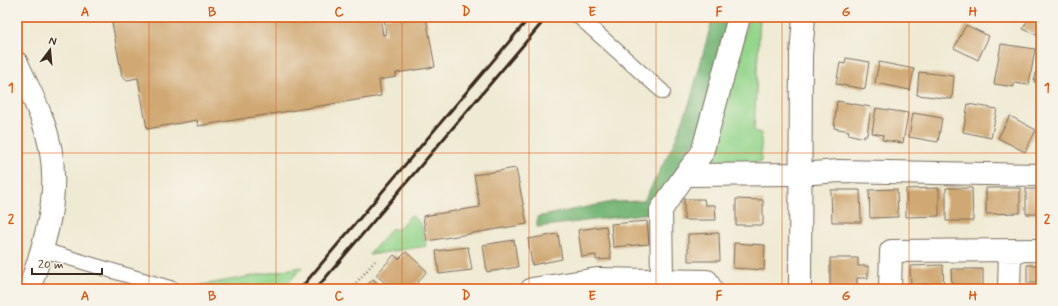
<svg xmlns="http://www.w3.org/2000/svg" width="1058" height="306" font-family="Mynerve,sans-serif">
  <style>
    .green { fill: #95d68d; stroke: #688056 }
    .forest { fill: #78b778; stroke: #5a704b }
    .building { fill: #d0a873 }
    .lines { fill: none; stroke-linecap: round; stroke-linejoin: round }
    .lane-casing { stroke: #7a6d5d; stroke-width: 16 }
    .street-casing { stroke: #7a6d5d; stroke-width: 24 }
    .secondary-casing { stroke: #7a6d5d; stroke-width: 24 }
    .path { stroke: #7a6d5d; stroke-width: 2.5; stroke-dasharray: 1 3; stroke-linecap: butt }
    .lane { stroke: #fff; stroke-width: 14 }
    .street { stroke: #fff; stroke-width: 22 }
    .secondary { stroke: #fff; stroke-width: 22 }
    .rail { stroke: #3b2a1e; stroke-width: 3 }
    .grid { fill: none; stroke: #df570d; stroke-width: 1; stroke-opacity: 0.55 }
    .neatline { fill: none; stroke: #df570d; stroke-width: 1.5 }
    .grid-label { font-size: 13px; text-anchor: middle; font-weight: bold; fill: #df570d }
  </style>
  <rect width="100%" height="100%" fill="#f7f3e8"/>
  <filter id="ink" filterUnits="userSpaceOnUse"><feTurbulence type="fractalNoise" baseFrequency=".025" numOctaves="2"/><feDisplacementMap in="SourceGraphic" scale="8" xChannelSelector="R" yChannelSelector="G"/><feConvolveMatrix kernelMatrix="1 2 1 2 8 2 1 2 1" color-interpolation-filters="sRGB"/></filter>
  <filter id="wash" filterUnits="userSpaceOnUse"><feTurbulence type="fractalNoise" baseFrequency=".012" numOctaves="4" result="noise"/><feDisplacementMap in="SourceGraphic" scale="16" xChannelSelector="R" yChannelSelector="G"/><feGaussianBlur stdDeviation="0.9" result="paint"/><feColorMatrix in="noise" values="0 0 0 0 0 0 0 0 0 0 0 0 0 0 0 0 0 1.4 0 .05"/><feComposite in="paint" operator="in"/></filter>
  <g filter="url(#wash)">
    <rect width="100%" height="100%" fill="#efead3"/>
    <path class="green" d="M 749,17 L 760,17 L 754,131 L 761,133 L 761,162 L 717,165 L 711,158 L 715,147 Z
      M 411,215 L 421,224 L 426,246 L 369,255 L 392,228 L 397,230 Z
      M 302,267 L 283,289 L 197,289 L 196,286 Z"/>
    <path class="forest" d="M 713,17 L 730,17 L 700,130 L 681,166 L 651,213 L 537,227 L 537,217 L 613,202 L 644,201 L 674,143 L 690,102 Z"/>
    <g id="blocks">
      <path class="building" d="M 111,17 L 380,17 L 383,35 L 386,34 L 384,17 L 426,17 L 435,67 L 396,73 L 396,77 L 379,80 L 381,96 L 198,126 L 197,120 L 147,129 L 138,78 L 127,80 L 122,76 Z
        M 1007,17 L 1019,17 L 1016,22 Z
        M 1029,17 L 1041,17 L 1041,37 L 1023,29 Z
        M 966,25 L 989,36 L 978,60 L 954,48 Z
        M 1001,44 L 1035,49 L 1029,85 L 1014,83 L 1014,87 L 994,84 Z
        M 846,58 L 869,62 L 865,89 L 836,84 L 840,63 L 845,64 Z
        M 879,62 L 914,69 L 910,90 L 875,83 Z
        M 1038,63 L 1041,63 L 1041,83 L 1034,82 Z
        M 919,72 L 954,76 L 952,99 L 917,95 Z
        M 837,101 L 871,107 L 867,135 L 864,135 L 864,138 L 848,134 L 849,131 L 834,128 Z
        M 968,104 L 997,109 L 991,138 L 963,132 Z
        M 876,108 L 908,113 L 903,143 L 882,140 L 883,135 L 872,133 Z
        M 913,113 L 942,118 L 938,142 L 909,137 Z
        M 1010,116 L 1036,130 L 1025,152 L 998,138 Z
        M 516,168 L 527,224 L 427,241 L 423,216 L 480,207 L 474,175 Z
        M 939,188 L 939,216 L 906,217 L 906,189 Z
        M 946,188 L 972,188 L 973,221 L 946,221 Z
        M 986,188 L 1020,188 L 1020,213 L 986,214 Z
        M 897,189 L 898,217 L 870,218 L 869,190 Z
        M 1026,189 L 1041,189 L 1041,214 L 1026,214 Z
        M 831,190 L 860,190 L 861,222 L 832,222 Z
        M 684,199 L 704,199 L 705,205 L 715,205 L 716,220 L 684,220 Z
        M 736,199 L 763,200 L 763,225 L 736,225 Z
        M 647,221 L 649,244 L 613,247 L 611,224 Z
        M 606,226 L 611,259 L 596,260 L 596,255 L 582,257 L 578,230 Z
        M 719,233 L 720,261 L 688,261 L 688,234 Z
        M 558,234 L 562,259 L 532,265 L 528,239 Z
        M 514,240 L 518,267 L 487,272 L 483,245 Z
        M 734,243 L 765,245 L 764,270 L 733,268 Z
        M 468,247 L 472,270 L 439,274 L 436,251 Z
        M 406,252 L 427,271 L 412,289 L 392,289 L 376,275 L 394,255 L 399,259 Z
        M 830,258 L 858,258 L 858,266 L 868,266 L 868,278 L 857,278 L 857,287 L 830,287 Z
        M 943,265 L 944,289 L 927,289 L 927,284 L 911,285 L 910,266 Z
        M 1027,265 L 1041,265 L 1041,288 L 1036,288 L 1036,283 L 1027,283 Z
        M 951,269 L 983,269 L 983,289 L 952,289 Z
        M 373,279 L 384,289 L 363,289 Z"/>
    </g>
  </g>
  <g filter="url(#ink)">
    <use href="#blocks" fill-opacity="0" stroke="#7a6d5d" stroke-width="1"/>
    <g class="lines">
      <defs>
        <path id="lane" d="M 579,17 L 663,92
          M 43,250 L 173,289"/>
        <path id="street" d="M 685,175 L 800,174 L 839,171 L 1041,175
          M 662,279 L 661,210 L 685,175 L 702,153 L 739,17
          M 532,289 L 597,279 L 707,281 L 711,289
          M 890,289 L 891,251 L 1041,250
          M 1009,289 L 1010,251"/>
        <path id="secondary" d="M 17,63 C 25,81 35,100 42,119 C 65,178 49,233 29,289
          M 800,289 L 801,55 L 804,17"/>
      </defs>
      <use href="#lane" class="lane-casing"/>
      <use href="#street" class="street-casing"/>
      <use href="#secondary" class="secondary-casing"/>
      <path class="path" d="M 351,289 L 375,261"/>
      <use href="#lane" class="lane"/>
      <use href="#street" class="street"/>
      <use href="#secondary" class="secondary"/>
      <path class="rail" d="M 300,289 L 530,17
        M 316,289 L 547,17"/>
    </g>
  </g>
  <path class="grid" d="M 149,17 L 149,289M 276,17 L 276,289M 402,17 L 402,289M 529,17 L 529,289M 656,17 L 656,289M 782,17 L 782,289M 909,17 L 909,289M 17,153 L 1041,153"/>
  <rect width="1058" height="306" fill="none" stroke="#f7f3e8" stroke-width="44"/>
  <g transform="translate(50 50) rotate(16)" stroke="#f7f3e8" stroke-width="3" paint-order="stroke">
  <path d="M0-3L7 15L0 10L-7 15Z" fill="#3b2a1e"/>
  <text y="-6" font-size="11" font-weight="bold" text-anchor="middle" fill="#3b2a1e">N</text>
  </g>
  <path d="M32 268v6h70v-6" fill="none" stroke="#3b2a1e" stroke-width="2"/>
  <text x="38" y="268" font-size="12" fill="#3b2a1e" stroke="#f7f3e8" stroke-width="3" paint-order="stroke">20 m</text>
  <rect x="22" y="22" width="1014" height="262" class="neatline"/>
  <g class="grid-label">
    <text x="85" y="16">A</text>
    <text x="212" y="16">B</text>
    <text x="339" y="16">C</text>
    <text x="466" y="16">D</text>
    <text x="592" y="16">E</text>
    <text x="719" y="16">F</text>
    <text x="846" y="16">G</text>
    <text x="973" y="16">H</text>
    <text x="11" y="92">1</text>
    <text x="1047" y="92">1</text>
    <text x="11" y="223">2</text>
    <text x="1047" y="223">2</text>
    <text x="85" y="300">A</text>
    <text x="212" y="300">B</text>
    <text x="339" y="300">C</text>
    <text x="466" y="300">D</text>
    <text x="592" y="300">E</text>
    <text x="719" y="300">F</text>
    <text x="846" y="300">G</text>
    <text x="973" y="300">H</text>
  </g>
</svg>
